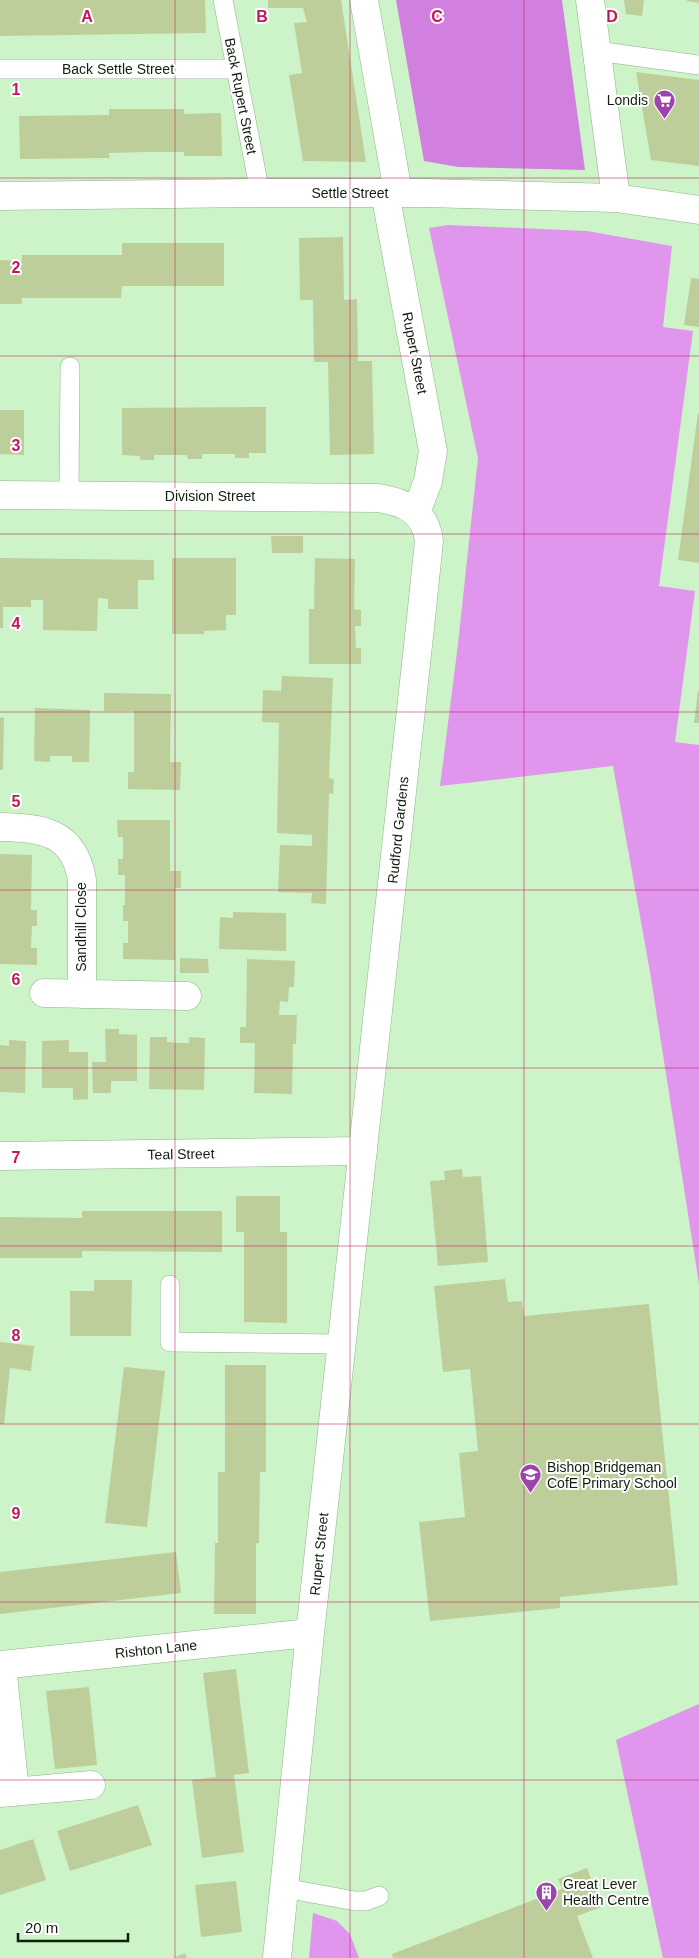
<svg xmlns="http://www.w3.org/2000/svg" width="699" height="1958" font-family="Arial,sans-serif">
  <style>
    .green { fill: #e196ed }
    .forest { fill: #d180df }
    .building { fill: #bece9b }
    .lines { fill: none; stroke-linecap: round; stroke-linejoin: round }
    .lane-casing { stroke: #8eb289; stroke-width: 20 }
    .street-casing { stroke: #8eb289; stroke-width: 29 }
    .lane { stroke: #fff; stroke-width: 19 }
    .street { stroke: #fff; stroke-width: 28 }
    .grid { fill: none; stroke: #c2185b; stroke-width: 1; stroke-opacity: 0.55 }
    .labels { text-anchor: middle; stroke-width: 4; stroke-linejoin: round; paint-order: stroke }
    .street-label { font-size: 14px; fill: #111f0f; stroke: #fff }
    .poi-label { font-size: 14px; fill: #111f0f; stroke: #fff; text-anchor: start }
    .grid-label { font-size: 16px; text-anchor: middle; font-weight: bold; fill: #c2185b; stroke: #fff; stroke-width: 4; stroke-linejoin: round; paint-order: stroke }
  </style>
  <rect width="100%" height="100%" fill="#cdf4c8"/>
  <path class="green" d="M 448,225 L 587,231 L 672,246 L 663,327 L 693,331 L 659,586 L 695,591 L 675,742 L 699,745 L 699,1284 L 650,972 L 613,766 L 440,786 L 458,644 L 478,458 L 429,228 Z
    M 699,1704 L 699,1958 L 663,1958 L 616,1740 Z
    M 313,1913 L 337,1921 L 350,1934 L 359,1958 L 309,1958 Z"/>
  <path class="forest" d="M 396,0 L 562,0 L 585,170 L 458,167 L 424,161 Z"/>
  <path class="building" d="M 0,0 L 205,0 L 206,33 L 0,36 Z
    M 268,0 L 341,0 L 366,162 L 303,161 L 289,75 L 302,73 L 294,23 L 307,22 L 303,8 L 268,8 Z
    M 624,0 L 644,0 L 642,16 L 626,14 Z
    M 687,0 L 699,0 L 699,3 L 687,1 Z
    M 636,72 L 699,80 L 699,166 L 651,160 Z
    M 109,109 L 184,109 L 184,114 L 221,113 L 222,156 L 184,156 L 184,152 L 147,152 L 109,153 L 110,158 L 20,159 L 19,116 L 109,115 Z
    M 343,237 L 344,300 L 357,299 L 358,361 L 372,361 L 374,454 L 330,455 L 328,362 L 314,362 L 313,300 L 300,300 L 299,238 Z
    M 122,243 L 224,243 L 224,286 L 122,286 L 121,298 L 22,298 L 22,304 L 0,304 L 0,260 L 22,261 L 22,255 L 122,255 Z
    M 691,278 L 699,279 L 699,327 L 684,325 Z
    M 266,407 L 266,453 L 249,453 L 249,458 L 235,458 L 235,454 L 202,454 L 202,459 L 188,459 L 187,455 L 154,455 L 154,460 L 140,460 L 140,456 L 122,455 L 122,408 Z
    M 0,410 L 24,410 L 24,455 L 0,454 Z
    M 698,413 L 699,414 L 699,563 L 678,560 Z
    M 271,536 L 303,536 L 303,553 L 272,553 Z
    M 0,558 L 154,560 L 154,580 L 138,580 L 138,609 L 108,609 L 108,599 L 98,598 L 97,631 L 43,630 L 43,600 L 31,600 L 31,607 L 3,607 L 3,628 L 0,628 Z
    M 172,558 L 236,558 L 236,615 L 226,615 L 226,630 L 204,631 L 204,634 L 172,634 Z
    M 315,558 L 355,559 L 354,609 L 361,610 L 361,626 L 355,626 L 356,648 L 361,648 L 361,664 L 309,664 L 309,609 L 314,609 Z
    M 282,676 L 333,678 L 329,778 L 334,779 L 333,794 L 329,793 L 326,904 L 311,903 L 312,893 L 278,892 L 280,845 L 312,846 L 312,835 L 277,833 L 279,723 L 262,722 L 263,690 L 281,691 Z
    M 698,691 L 699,691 L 699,723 L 694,723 Z
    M 104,693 L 171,694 L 170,762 L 181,762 L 180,790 L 128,789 L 128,772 L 134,772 L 134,711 L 104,711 Z
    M 35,708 L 90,710 L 89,762 L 72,762 L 72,756 L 50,756 L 50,762 L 34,761 Z
    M 0,717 L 4,718 L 3,770 L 0,770 Z
    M 117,820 L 170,820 L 170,871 L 181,871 L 181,888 L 175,888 L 175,960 L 123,959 L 123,943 L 128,943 L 128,921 L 123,921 L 123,905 L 125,905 L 125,875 L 118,875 L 118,859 L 123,859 L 123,837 L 118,837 Z
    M 0,854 L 32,855 L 31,910 L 37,910 L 37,926 L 32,926 L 31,948 L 37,948 L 37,965 L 0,964 Z
    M 233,912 L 286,913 L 286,951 L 219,949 L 220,917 L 233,918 Z
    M 180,958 L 208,959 L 209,973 L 180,973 Z
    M 247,959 L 295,961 L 294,987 L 289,987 L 288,1002 L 280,1001 L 279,1015 L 297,1015 L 296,1044 L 293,1044 L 292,1094 L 254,1093 L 255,1043 L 240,1043 L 240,1027 L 246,1027 Z
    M 105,1029 L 119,1029 L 119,1034 L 137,1035 L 137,1081 L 111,1081 L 111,1093 L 93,1093 L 92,1062 L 106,1062 Z
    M 150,1037 L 167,1037 L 167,1042 L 178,1043 L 189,1043 L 189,1037 L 205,1038 L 204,1090 L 149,1089 Z
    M 9,1040 L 26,1041 L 25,1093 L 0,1092 L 0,1045 L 9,1046 Z
    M 69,1040 L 69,1052 L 88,1052 L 88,1099 L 73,1100 L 73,1088 L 42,1088 L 42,1041 Z
    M 462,1169 L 463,1177 L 481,1176 L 488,1262 L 438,1266 L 430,1181 L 445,1180 L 444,1171 Z
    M 236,1196 L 280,1196 L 280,1232 L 287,1232 L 287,1323 L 244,1322 L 244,1232 L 236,1232 Z
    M 82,1211 L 222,1211 L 222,1252 L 82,1251 L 82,1258 L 0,1258 L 0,1217 L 82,1218 Z
    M 505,1279 L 508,1302 L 522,1301 L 524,1316 L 649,1304 L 678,1585 L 560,1597 L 560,1608 L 430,1621 L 419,1522 L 465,1517 L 459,1453 L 478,1451 L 470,1369 L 443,1372 L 434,1286 Z
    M 94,1280 L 132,1280 L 131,1336 L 70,1336 L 70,1291 L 94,1291 Z
    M 0,1342 L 34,1346 L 31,1371 L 10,1368 L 4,1424 L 0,1424 Z
    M 225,1365 L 266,1365 L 266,1472 L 260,1472 L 259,1543 L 256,1543 L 256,1614 L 214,1614 L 215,1543 L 218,1543 L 218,1472 L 225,1472 Z
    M 124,1367 L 165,1371 L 147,1527 L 105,1523 Z
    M 176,1552 L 181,1593 L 0,1614 L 0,1572 Z
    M 236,1669 L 249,1773 L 234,1775 L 244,1852 L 202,1858 L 192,1780 L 216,1777 L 203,1673 Z
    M 89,1687 L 97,1765 L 55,1769 L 46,1691 Z
    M 138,1805 L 152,1845 L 70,1871 L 57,1831 Z
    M 33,1839 L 46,1880 L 0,1895 L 0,1850 Z
    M 587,1868 L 602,1907 L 577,1916 L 593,1958 L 393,1958 L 392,1954 L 562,1889 L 558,1879 Z
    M 236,1881 L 242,1932 L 201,1937 L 195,1885 Z
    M 185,1953 L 187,1958 L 173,1958 Z"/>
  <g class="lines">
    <defs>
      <path id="lane" d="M 223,0 L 260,193
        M 597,51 L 699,65
        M 0,69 L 236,69
        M 69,495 L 70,367
        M 170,1285 L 170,1342 L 342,1344
        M 284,1888 L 355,1901 L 366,1901 L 379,1896"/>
      <path id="street" d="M 364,0 L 398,192
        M 590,0 L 616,198
        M 385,193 L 433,451 L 428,481 L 416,513
        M 0,196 L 260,193 L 424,193 L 616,198 L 699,210
        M 0,495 L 378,498 C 405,502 426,512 429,541 L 421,618 L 310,1633 L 277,1958
        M 0,827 C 42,828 74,831 82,880 L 82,994
        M 44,993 L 187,996
        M 0,1156 L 363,1151
        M 0,1665 L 310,1633
        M 2,1665 L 15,1792
        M 0,1793 L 91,1785"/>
    </defs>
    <use href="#lane" class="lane-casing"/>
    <use href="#street" class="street-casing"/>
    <use href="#lane" class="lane"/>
    <use href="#street" class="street"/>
  </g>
  <path class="grid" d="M 175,0 L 175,1958M 350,0 L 350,1958M 524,0 L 524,1958M 0,178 L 699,178M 0,356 L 699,356M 0,534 L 699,534M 0,712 L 699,712M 0,890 L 699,890M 0,1068 L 699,1068M 0,1246 L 699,1246M 0,1424 L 699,1424M 0,1602 L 699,1602M 0,1780 L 699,1780"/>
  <defs>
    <symbol id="supermarket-pin" viewBox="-11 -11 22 30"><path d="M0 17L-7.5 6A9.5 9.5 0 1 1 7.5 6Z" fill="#9e42ad" stroke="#fff"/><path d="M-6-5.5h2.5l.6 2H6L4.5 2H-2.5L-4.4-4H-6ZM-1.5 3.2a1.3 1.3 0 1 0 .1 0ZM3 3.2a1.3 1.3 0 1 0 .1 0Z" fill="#fff"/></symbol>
    <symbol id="school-pin" viewBox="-11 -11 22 30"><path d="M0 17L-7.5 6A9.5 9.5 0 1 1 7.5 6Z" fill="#9e42ad" stroke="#fff"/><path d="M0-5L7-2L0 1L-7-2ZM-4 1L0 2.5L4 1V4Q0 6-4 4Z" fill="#fff"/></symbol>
    <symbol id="building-pin" viewBox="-11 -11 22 30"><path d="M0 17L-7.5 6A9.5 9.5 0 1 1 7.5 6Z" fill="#9e42ad" stroke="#fff"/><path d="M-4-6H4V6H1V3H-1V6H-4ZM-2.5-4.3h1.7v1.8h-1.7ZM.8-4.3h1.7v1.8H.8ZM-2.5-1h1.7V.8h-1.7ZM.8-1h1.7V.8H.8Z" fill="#fff"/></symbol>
  </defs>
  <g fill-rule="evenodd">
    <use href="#supermarket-pin" x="652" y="88" width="25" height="34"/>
    <use href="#school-pin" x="518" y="1462" width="25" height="34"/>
    <use href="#building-pin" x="534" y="1880" width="25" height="34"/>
  </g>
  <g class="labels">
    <g class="street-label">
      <text x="118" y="74">Back Settle Street</text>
      <text transform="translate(241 96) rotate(79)" y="5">Back Rupert Street</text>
      <text x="350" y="198">Settle Street</text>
      <text transform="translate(415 353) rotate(79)" y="5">Rupert Street</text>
      <text x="210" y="501">Division Street</text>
      <text transform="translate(398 830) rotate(-84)" y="5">Rudford Gardens</text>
      <text transform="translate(81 927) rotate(-90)" y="5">Sandhill Close</text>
      <text transform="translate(181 1154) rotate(-1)" y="5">Teal Street</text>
      <text transform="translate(319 1554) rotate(-84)" y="5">Rupert Street</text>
      <text transform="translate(156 1649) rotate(-6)" y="5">Rishton Lane</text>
    </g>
    <g class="poi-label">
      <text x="648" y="105" text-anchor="end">Londis</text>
      <text x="547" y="1472">Bishop Bridgeman<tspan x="547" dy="16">CofE Primary School</tspan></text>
      <text x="563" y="1889">Great Lever<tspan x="563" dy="16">Health Centre</tspan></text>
    </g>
  </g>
  <g class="grid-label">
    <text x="87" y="22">A</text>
    <text x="262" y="22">B</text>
    <text x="437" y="22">C</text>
    <text x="612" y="22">D</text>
    <text x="16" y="95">1</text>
    <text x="16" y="273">2</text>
    <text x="16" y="451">3</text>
    <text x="16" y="629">4</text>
    <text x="16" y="807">5</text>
    <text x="16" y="985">6</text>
    <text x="16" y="1163">7</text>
    <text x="16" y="1341">8</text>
    <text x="16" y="1519">9</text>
  </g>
  <path d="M18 1933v8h110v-8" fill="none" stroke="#111f0f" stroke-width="2.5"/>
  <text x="25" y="1933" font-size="15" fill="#111f0f" stroke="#ffffff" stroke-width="4" paint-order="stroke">20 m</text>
</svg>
